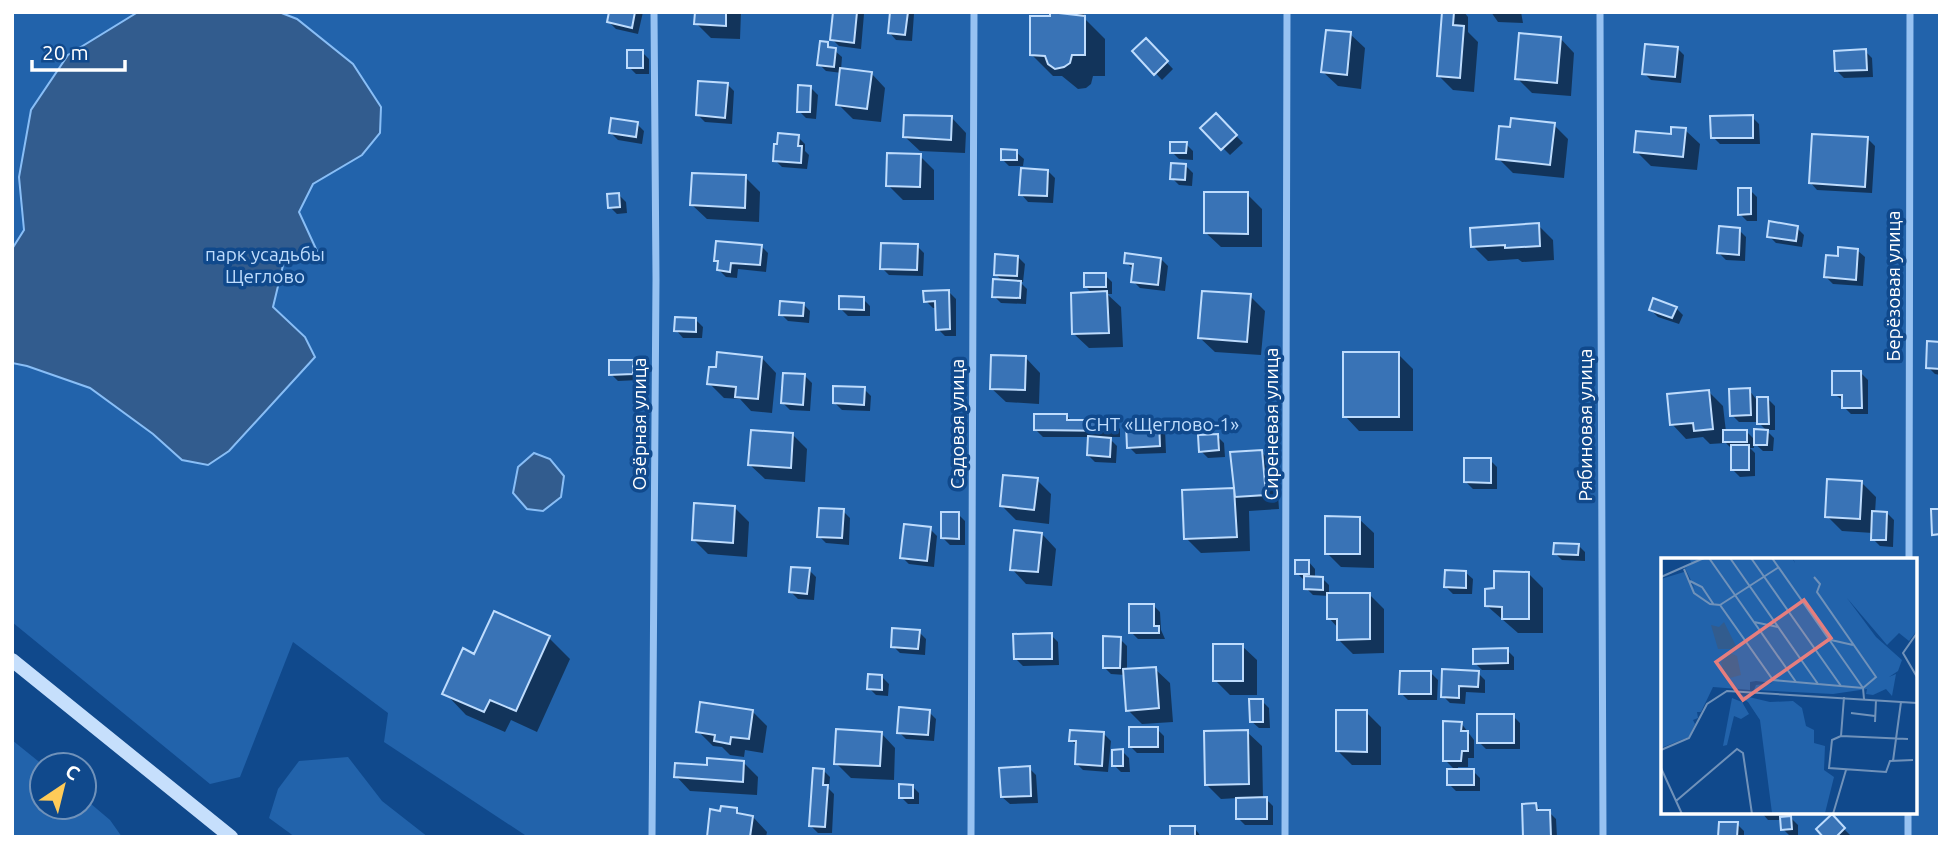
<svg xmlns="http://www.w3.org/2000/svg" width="1952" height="849" font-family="Ubuntu,sans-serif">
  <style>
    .green { fill: #2263ab; fill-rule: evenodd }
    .water { fill: #325c8e; stroke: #89bef6; stroke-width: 2 }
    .shadow { fill: #0007 }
    .building { fill: #3973b6; stroke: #bedcfd; stroke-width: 2 }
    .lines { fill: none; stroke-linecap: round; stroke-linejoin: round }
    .minor { stroke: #97c2f2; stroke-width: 7 }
    .secondary { stroke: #c6dffc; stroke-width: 14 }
    .labels { text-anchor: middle; stroke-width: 7; stroke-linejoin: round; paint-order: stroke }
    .park-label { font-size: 19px; fill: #bedcfd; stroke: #10498c }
    .street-label { font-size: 19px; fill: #fff; stroke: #10498c }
    .inset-road { fill: none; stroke: #7092ba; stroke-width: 2 }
    .view { fill: #e67e7e; fill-opacity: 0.15; stroke: #e67e7e; stroke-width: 3.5 }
    .inset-edge { fill: none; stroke: #fff; stroke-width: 3.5 }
  </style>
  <rect width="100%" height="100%" fill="#10498c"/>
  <path class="green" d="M 12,12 L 1940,12 L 1940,837 L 528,837 L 384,742 L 388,713 L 293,642 L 240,777 L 210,784 L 12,622 ZM 1663,560 L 1915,560 L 1915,812 L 1663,812 Z
    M 12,740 L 43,765 L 42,807 L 84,807 L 84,798 L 110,820 L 122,837 L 12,837 Z
    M 348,757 L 382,801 L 428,837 L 295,837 L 269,818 L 278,789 L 299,761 Z"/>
  <path class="water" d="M 138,12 L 279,12 L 297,19 L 353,64 L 381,107 L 380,133 L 362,155 L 313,184 L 299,212 L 317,251 L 285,257 L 273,307 L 305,337 L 315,357 L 229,451 L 208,465 L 182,460 L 153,434 L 90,388 L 27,366 L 12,363 L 12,249 L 24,230 L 19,177 L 31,110 L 68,55 Z
    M 534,453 L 550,459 L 564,476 L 561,497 L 543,511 L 527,509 L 513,493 L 518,467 Z"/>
  <path class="shadow" d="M 611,12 L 643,12 L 638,34 L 616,29 L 609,22 Z
    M 697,12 L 741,12 L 740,39 L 711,38 L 696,23 Z
    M 835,12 L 862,12 L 864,14 L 861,49 L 839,46 L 832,39 Z
    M 891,12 L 914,14 L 912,41 L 896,40 L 889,32 Z
    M 1051,12 L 1084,12 L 1084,18 L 1105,39 L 1105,76 L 1093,76 L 1091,84 L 1086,88 L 1078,89 L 1062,76 L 1053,76 L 1032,55 L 1051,17 Z
    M 1443,12 L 1464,12 L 1468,17 L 1468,32 L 1478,42 L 1474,92 L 1453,90 L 1439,76 Z
    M 1491,12 L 1521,12 L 1523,23 L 1498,22 Z
    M 1350,34 L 1365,48 L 1361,89 L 1338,86 L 1323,72 Z
    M 1560,38 L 1574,53 L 1571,96 L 1532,93 L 1517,78 Z
    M 1146,40 L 1173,69 L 1162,80 L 1135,51 Z
    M 827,44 L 842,57 L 841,70 L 871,73 L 885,88 L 881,122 L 853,119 L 838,104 L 842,73 L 826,71 L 819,64 Z
    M 1677,48 L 1684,55 L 1681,83 L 1651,80 L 1644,73 Z
    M 1865,51 L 1872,58 L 1873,77 L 1844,78 L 1837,71 Z
    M 642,52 L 649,59 L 649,74 L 636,74 L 629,67 Z
    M 727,84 L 734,91 L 732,124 L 705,122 L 698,115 Z
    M 811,88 L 818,95 L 816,119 L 806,118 L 799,111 Z
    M 1216,115 L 1243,143 L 1230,155 L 1203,128 Z
    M 1752,117 L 1759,124 L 1760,144 L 1720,144 L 1713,137 Z
    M 952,118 L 966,133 L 965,153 L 920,151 L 905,137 Z
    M 637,124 L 644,131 L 642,144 L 618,140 L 611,133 Z
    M 1554,125 L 1568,139 L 1564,178 L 1513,173 L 1498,158 Z
    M 1685,130 L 1700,144 L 1697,170 L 1651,166 L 1636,151 Z
    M 798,137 L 805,144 L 805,151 L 809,155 L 807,169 L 782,167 L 775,160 Z
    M 1868,139 L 1875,146 L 1872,193 L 1817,190 L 1810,182 Z
    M 1186,144 L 1193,151 L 1193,160 L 1179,159 L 1172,152 Z
    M 1016,152 L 1024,159 L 1023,166 L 1009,166 L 1002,159 Z
    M 920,156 L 934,170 L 934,200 L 903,200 L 888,185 Z
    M 1186,166 L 1193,173 L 1192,186 L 1179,185 L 1172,178 Z
    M 1048,171 L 1055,178 L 1053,203 L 1028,202 L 1021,194 Z
    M 745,177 L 760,192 L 759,222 L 707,219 L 692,205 Z
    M 1750,190 L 1757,197 L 1757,221 L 1747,221 L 1740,214 Z
    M 1247,194 L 1262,209 L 1262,247 L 1221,247 L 1206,233 Z
    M 619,195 L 626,202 L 627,213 L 617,214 L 610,207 Z
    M 1538,225 L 1553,240 L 1554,260 L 1522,262 L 1518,259 L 1488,261 L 1473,246 Z
    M 1797,228 L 1804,235 L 1802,247 L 1776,243 L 1769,236 Z
    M 1739,230 L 1746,237 L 1745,261 L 1726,260 L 1719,253 Z
    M 761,246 L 768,253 L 766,272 L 738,269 L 737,278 L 726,277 L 719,270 L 720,264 L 716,260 Z
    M 917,246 L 924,253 L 923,276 L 889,275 L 882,268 Z
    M 1857,250 L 1865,257 L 1863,286 L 1833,284 L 1826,277 L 1839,258 Z
    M 1018,257 L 1025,264 L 1023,282 L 1020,282 L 1027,289 L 1026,304 L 1001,303 L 994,296 L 1003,281 L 995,274 Z
    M 1161,259 L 1168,266 L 1165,291 L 1140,288 L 1133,281 L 1133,269 L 1126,262 Z
    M 1105,275 L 1112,282 L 1112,294 L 1107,294 L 1121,307 L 1123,347 L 1089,348 L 1074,334 L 1093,294 L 1086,287 Z
    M 949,292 L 956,299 L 956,336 L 945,336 L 938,329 L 937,308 L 933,308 L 926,301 Z
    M 1250,296 L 1265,311 L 1261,355 L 1215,352 L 1200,338 Z
    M 863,299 L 870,306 L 870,316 L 848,316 L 841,309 Z
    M 803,304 L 810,311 L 809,323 L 788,321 L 781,314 Z
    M 1676,308 L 1683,315 L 1679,324 L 1658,317 L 1651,310 Z
    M 696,320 L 703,327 L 702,338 L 683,338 L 676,330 Z
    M 1940,343 L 1940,375 L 1935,374 L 1928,367 Z
    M 1398,354 L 1413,369 L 1413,431 L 1359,431 L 1345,416 Z
    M 762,358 L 776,373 L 772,413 L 751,411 L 740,399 L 724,398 L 709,383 Z
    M 1026,358 L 1040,373 L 1039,404 L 1006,402 L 991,388 Z
    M 632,361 L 639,368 L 639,380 L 618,381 L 611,374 Z
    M 1861,373 L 1868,380 L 1868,414 L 1851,414 L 1844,407 L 1844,401 L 1834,394 Z
    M 805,376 L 812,383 L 810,411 L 790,410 L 783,403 Z
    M 864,389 L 871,396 L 870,411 L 842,410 L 835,403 Z
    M 1749,390 L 1756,399 L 1768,399 L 1775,406 L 1775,430 L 1766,430 L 1774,438 L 1773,451 L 1763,451 L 1753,442 L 1754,448 L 1750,448 L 1755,453 L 1755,476 L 1740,477 L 1733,470 L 1732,449 L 1726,443 L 1710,444 L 1703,437 L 1686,439 L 1672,424 L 1709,392 L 1723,406 L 1726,432 L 1746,431 L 1756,441 L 1767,431 L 1759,423 L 1759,422 L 1739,422 L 1732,415 Z
    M 1067,416 L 1073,422 L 1113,422 L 1120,429 L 1120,437 L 1108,437 L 1117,446 L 1116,463 L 1095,462 L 1088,455 L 1090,437 L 1043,437 L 1036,430 Z
    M 1158,422 L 1165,429 L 1166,453 L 1136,454 L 1129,447 Z
    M 793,435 L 807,449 L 805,482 L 765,479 L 750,465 Z
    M 1217,436 L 1224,443 L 1225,457 L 1208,458 L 1201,451 Z
    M 1261,452 L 1276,466 L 1279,509 L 1249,511 L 1250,551 L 1201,553 L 1186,538 L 1184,491 L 1235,489 Z
    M 1490,460 L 1497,467 L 1497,489 L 1473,489 L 1466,482 Z
    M 1037,480 L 1051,494 L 1049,524 L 1016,520 L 1002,506 Z
    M 1862,483 L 1876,497 L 1875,513 L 1887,513 L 1894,520 L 1893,547 L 1880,546 L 1873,539 L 1873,533 L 1842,531 L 1827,516 Z
    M 734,507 L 749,522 L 747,557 L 708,554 L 694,540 Z
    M 843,511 L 850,518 L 849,545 L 826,543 L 819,536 Z
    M 958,514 L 965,521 L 965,545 L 950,545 L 943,538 Z
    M 1359,519 L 1374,533 L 1374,568 L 1341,567 L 1327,553 Z
    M 930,529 L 937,536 L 934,567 L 909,564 L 902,557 Z
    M 1042,534 L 1056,549 L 1052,586 L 1026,584 L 1012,569 Z
    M 1578,545 L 1585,552 L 1585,561 L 1562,560 L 1555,553 Z
    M 1308,561 L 1315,569 L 1315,578 L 1322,578 L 1329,585 L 1329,594 L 1370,595 L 1384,609 L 1384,653 L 1353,654 L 1338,639 L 1338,628 L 1329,618 L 1329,596 L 1313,595 L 1306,588 L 1304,580 L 1297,573 Z
    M 809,570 L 816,577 L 814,600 L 798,599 L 791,592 Z
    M 1465,572 L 1473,579 L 1472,594 L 1453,594 L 1446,587 Z
    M 1528,573 L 1543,588 L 1543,633 L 1518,633 L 1487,606 L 1495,590 Z
    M 1153,605 L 1160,612 L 1161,630 L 1165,639 L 1138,639 L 1131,632 Z
    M 919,632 L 926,639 L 925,655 L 900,653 L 893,646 Z
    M 1051,635 L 1058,642 L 1059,665 L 1023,666 L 1016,659 Z
    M 549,638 L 570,659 L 537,732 L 511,720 L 505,732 L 466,715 L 445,693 Z
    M 1120,639 L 1127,646 L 1127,671 L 1155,669 L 1170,683 L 1173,722 L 1142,724 L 1128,710 L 1125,675 L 1111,674 L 1104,667 Z
    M 1242,646 L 1257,660 L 1257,695 L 1230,695 L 1215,680 Z
    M 1507,650 L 1514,657 L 1514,670 L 1482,670 L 1475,663 Z
    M 1431,673 L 1438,680 L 1437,700 L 1408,700 L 1401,693 Z
    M 1478,673 L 1485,680 L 1485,693 L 1466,692 L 1465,704 L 1450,703 L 1443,696 Z
    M 882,677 L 889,684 L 888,696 L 876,695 L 869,688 Z
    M 1262,701 L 1269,708 L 1270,728 L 1259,728 L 1251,721 Z
    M 752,711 L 767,726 L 763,753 L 745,750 L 744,757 L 730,755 L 722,747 L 713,746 L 698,731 Z
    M 929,712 L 936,719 L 934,741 L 906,739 L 899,732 Z
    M 1366,712 L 1381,727 L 1381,765 L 1352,765 L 1337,750 Z
    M 1513,716 L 1520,723 L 1520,749 L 1486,749 L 1479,742 Z
    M 1461,723 L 1474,740 L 1474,758 L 1468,758 L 1468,767 L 1458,767 L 1458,771 L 1473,771 L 1480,778 L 1480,791 L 1456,791 L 1449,784 L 1455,770 L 1445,760 Z
    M 1157,729 L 1164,736 L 1164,753 L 1137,753 L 1130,746 Z
    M 1247,732 L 1262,746 L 1263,799 L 1266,799 L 1273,806 L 1273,825 L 1245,825 L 1238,818 L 1238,798 L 1221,799 L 1206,784 Z
    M 881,733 L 895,748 L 894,780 L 851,778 L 836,763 Z
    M 1104,734 L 1111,741 L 1108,772 L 1083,770 L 1076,763 L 1078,747 L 1071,740 Z
    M 1122,751 L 1129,758 L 1130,772 L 1121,772 L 1114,765 Z
    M 743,762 L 758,777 L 757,795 L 690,791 L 676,776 L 708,767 Z
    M 1029,768 L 1036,775 L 1038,803 L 1010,804 L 1002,797 Z
    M 823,770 L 830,777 L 829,789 L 834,794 L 832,833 L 818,833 L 811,826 Z
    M 912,786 L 919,793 L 919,804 L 908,804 L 901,797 Z
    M 1536,805 L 1542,812 L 1549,812 L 1556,819 L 1557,837 L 1525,837 Z
    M 737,810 L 743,816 L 753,817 L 767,832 L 766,837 L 708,837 L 722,813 Z
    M 1699,812 L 1714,812 L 1714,814 L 1702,815 Z
    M 1761,812 L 1779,812 L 1779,820 L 1768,820 Z
    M 1831,816 L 1851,836 L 1850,837 L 1826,837 Z
    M 1791,818 L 1798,825 L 1798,835 L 1790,836 L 1783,829 Z
    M 1737,824 L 1744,831 L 1744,837 L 1720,837 Z
    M 1194,827 L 1201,837 L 1172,837 Z"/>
  <path class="building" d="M 609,12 L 635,12 L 632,28 L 607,22 Z
    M 695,12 L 726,12 L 726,26 L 694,24 Z
    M 833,12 L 857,12 L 854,43 L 830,40 Z
    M 890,12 L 908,12 L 905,35 L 888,33 Z
    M 1050,12 L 1085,16 L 1085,55 L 1072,55 L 1070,63 L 1064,67 L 1055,69 L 1048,64 L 1045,56 L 1030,55 L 1030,16 L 1050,16 Z
    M 1442,12 L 1454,12 L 1453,25 L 1464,26 L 1460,78 L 1437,76 Z
    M 1326,30 L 1351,32 L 1347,75 L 1321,72 Z
    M 1519,33 L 1561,37 L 1557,83 L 1515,79 Z
    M 1146,38 L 1168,61 L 1154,75 L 1132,51 Z
    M 820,41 L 828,42 L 828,47 L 836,48 L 834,67 L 817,65 Z
    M 1645,44 L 1678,47 L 1675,77 L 1642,74 Z
    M 1866,49 L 1867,70 L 1835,71 L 1834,51 Z
    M 627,50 L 643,50 L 643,68 L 627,68 Z
    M 840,68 L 872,72 L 867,109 L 836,105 Z
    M 698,81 L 728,83 L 725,118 L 696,115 Z
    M 798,85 L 811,86 L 810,112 L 797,112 Z
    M 1216,113 L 1237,135 L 1221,150 L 1200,128 Z
    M 904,115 L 952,116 L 951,140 L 903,137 Z
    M 1753,115 L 1753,138 L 1711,138 L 1710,116 Z
    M 611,118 L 638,122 L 636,137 L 609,133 Z
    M 1511,118 L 1555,123 L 1550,165 L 1496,159 L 1499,126 L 1510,127 Z
    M 1671,127 L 1686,128 L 1683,157 L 1634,152 L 1636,131 L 1671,134 Z
    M 778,133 L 799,135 L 798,146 L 802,146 L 801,163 L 773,161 L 774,144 L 777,144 Z
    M 1812,134 L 1868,137 L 1865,187 L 1809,183 Z
    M 1170,142 L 1187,142 L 1186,153 L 1170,153 Z
    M 1001,149 L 1017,150 L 1017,160 L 1001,160 Z
    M 887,153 L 921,154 L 920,187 L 886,186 Z
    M 1171,163 L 1186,164 L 1185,180 L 1170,179 Z
    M 1021,168 L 1048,170 L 1047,196 L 1019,195 Z
    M 692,173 L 746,175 L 745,208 L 690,205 Z
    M 1738,188 L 1751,188 L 1751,214 L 1738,215 Z
    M 1204,192 L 1248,192 L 1248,234 L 1204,233 Z
    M 619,193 L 620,207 L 608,208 L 607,194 Z
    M 1769,221 L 1798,226 L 1796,241 L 1767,237 Z
    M 1539,223 L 1540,246 L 1505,248 L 1505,245 L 1471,247 L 1470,228 Z
    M 1719,226 L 1740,228 L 1739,255 L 1717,253 Z
    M 716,241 L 762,245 L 760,265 L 731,263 L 730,272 L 717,270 L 718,261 L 714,261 Z
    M 881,243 L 918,244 L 917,270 L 880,269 Z
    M 1838,247 L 1858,249 L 1856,280 L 1824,277 L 1826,255 L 1838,256 Z
    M 1125,253 L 1161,258 L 1158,285 L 1131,282 L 1133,264 L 1124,263 Z
    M 995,254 L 1018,256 L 1017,276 L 994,275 Z
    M 1084,273 L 1106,273 L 1106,287 L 1084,287 Z
    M 993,279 L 1021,281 L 1020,298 L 992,297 Z
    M 949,290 L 950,329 L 936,330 L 935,301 L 924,302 L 923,291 Z
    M 1107,291 L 1109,333 L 1072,334 L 1071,293 Z
    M 1202,291 L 1251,294 L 1247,342 L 1198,338 Z
    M 839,296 L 864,297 L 864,310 L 839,309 Z
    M 1653,298 L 1677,307 L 1672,318 L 1649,310 Z
    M 780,301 L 804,303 L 803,316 L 779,315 Z
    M 675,317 L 696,318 L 696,332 L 674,331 Z
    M 1927,341 L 1940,342 L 1940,369 L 1926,368 Z
    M 717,352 L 762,357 L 758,399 L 735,397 L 736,387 L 707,384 L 709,367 L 716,367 Z
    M 1343,352 L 1399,352 L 1399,417 L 1343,417 Z
    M 991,355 L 1026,356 L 1025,390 L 990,389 Z
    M 609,360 L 633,360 L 633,374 L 609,375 Z
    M 1832,371 L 1861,371 L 1862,408 L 1842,408 L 1842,395 L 1832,395 Z
    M 783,373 L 805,374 L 803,405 L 781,403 Z
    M 833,386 L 865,387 L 864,405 L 833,403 Z
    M 1750,388 L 1751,415 L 1730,416 L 1729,389 Z
    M 1709,390 L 1713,429 L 1694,431 L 1693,423 L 1670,425 L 1667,394 Z
    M 1757,397 L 1768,397 L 1769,424 L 1757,424 Z
    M 1034,414 L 1067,414 L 1067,420 L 1114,420 L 1114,431 L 1034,430 Z
    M 1159,421 L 1160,446 L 1127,448 L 1126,423 Z
    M 1754,429 L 1768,430 L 1767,445 L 1754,445 Z
    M 751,430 L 793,433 L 791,468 L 748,465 Z
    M 1723,430 L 1747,430 L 1747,442 L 1723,442 Z
    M 1218,434 L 1219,450 L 1199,452 L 1198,435 Z
    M 1088,436 L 1111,438 L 1110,457 L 1087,455 Z
    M 1731,445 L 1749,445 L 1749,470 L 1731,470 Z
    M 1262,450 L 1266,495 L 1235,497 L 1230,452 Z
    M 1464,458 L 1491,458 L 1491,483 L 1464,482 Z
    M 1003,475 L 1038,478 L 1034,510 L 1000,506 Z
    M 1827,479 L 1862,481 L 1860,519 L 1825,517 Z
    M 1234,488 L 1237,537 L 1184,539 L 1182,490 Z
    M 694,503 L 735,506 L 733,543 L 692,540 Z
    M 819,508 L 844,509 L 842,538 L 817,537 Z
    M 1931,509 L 1940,509 L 1940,534 L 1932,535 Z
    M 1872,511 L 1887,512 L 1886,540 L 1871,540 Z
    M 941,512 L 959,512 L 959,539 L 941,538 Z
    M 1325,516 L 1360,517 L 1360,554 L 1325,554 Z
    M 904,524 L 931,527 L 927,561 L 900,558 Z
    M 1014,530 L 1042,533 L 1038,572 L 1010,570 Z
    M 1554,543 L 1579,544 L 1578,555 L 1553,554 Z
    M 1295,560 L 1309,560 L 1309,574 L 1295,574 Z
    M 791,567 L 810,568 L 807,594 L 789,592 Z
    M 1445,570 L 1466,571 L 1466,588 L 1444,587 Z
    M 1494,571 L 1529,572 L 1529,619 L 1502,619 L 1502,607 L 1485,606 L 1485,589 L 1494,588 Z
    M 1304,576 L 1323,577 L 1323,590 L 1304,589 Z
    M 1327,593 L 1370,593 L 1370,639 L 1337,640 L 1337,619 L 1327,619 Z
    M 1129,604 L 1154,604 L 1154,626 L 1159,626 L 1159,633 L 1129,633 Z
    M 494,611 L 550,636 L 516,711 L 490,700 L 484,712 L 442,694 L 463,648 L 474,654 Z
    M 892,628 L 920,630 L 918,649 L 891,647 Z
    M 1052,633 L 1052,659 L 1014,659 L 1013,634 Z
    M 1103,636 L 1121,637 L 1120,668 L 1103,668 Z
    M 1213,644 L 1243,644 L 1243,681 L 1213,681 Z
    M 1508,648 L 1508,663 L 1473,664 L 1473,649 Z
    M 1156,667 L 1159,708 L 1126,711 L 1123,669 Z
    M 1442,669 L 1479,671 L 1478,687 L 1459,686 L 1459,698 L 1441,697 Z
    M 1400,671 L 1431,671 L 1431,694 L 1399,694 Z
    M 868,674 L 882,675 L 882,690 L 867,689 Z
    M 1249,699 L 1263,699 L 1263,722 L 1250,722 Z
    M 700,702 L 753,710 L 749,739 L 731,737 L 730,744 L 714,741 L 715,735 L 696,732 Z
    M 899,707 L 930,710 L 928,735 L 897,733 Z
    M 1336,710 L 1367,710 L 1367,752 L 1336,751 Z
    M 1477,714 L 1514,714 L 1514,743 L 1477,743 Z
    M 1443,721 L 1462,722 L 1461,731 L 1468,731 L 1468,751 L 1462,751 L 1461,761 L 1443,761 Z
    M 1129,727 L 1158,727 L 1158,747 L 1129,747 Z
    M 836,729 L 882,732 L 880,766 L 834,764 Z
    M 1070,730 L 1104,732 L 1102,766 L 1075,764 L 1076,741 L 1069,741 Z
    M 1248,730 L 1249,784 L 1205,785 L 1204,731 Z
    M 1123,749 L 1123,766 L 1112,766 L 1112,750 Z
    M 707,758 L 744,761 L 743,782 L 674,777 L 675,763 L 707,765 Z
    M 1030,766 L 1031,796 L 1001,797 L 999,768 Z
    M 813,768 L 824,769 L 823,785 L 828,785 L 825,827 L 809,826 Z
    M 1447,769 L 1474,769 L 1474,785 L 1447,785 Z
    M 899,784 L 913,785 L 913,798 L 899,798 Z
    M 1267,797 L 1267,819 L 1236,819 L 1236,798 Z
    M 1536,803 L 1537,810 L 1550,810 L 1551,837 L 1523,837 L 1522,804 Z
    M 721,806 L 737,808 L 737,813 L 753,816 L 750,837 L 707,837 L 710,809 L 720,811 Z
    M 1832,814 L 1845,828 L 1836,837 L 1823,837 L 1816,829 Z
    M 1791,816 L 1792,829 L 1781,830 L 1780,817 Z
    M 1719,822 L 1738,822 L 1737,837 L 1718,837 Z
    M 1170,826 L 1195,826 L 1195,837 L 1170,837 Z"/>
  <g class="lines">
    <path class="minor" d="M 1600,12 L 1603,837
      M 1909,560 L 1910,12
      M 652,837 L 656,279 L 654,12
      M 971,837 L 974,12
      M 1285,837 L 1287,12
      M 1908,837 L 1908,812"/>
    <path class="secondary" d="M 12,660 L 231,837"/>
  </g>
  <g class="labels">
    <g class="park-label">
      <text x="265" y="261">парк усадьбы<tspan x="265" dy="22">Щеглово</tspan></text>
      <text x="1162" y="431">СНТ «Щеглово-1»</text>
    </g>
    <g class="street-label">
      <text transform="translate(1893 286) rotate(-90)" y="7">Берёзовая улица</text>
      <text transform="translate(639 424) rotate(-90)" y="7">Озёрная улица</text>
      <text transform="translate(957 424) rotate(-90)" y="7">Садовая улица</text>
      <text transform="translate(1271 424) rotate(-90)" y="7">Сиреневая улица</text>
      <text transform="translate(1585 425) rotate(-90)" y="7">Рябиновая улица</text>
    </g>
  </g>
  <g transform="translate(1661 558)">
    <rect width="256" height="256" fill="#10498c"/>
    <path d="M 28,0 L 131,0 L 134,5 L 132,0 L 255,0 L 255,74 L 248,83 L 238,75 L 226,87 L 186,40 L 215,79 L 241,102 L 237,113 L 228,119 L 235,116 L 231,138 L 225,131 L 212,137 L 205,136 L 206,131 L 172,136 L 93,132 L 95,127 L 112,125 L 95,123 L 89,124 L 89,132 L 52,129 L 40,154 L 36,154 L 37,160 L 32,162 L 34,166 L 28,179 L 0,190 L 0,21 L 23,14 L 34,31 L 24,10 L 31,6 ZM 75,136 L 109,144 L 132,143 L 141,150 L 145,168 L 153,172 L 153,185 L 164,188 L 163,212 L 173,219 L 164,255 L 111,255 L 99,162 L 87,144 ZM 71,140 L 81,144 L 88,156 L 80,161 L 73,158 L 66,187 L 62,188 Z" fill="#2263ab"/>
    <path d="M 63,64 L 75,88 L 74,91 L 57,91 L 50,67 L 58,69 ZM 69,95 L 76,98 L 80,117 L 65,121 L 60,104 Z" fill="#325c8e"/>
    <path class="inset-road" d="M 48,0 L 135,124M 69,0 L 157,126M 90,0 L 180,128M 111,0 L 202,130 L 203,141M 23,11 L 33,35 L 49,46 L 59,47 L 112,122 L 202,130 L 215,119 L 156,34 L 159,26 L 153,19M 0,19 L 43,0M 29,23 L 41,29 L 53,47M 59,47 L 118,9M 93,64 L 117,69M 256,75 L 242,95 L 256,119M 170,82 L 192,87M 183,139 L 180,178 L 171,182 L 168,210 L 225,214 L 229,203 L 252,202M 190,155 L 214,158M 214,164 L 215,142M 180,178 L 247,181M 0,192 L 28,180 L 46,146 L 66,133 L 256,145M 232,203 L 240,144M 0,210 L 21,256M 15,243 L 76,191 L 82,195 L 91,256M 172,256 L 185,212"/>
    <path class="view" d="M 143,42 L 170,80 L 82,142 L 55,104 Z"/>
    <rect width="256" height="256" class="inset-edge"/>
  </g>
  <rect width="1952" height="849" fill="none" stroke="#ffffff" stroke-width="28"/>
  <g transform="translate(63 786) rotate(35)"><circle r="33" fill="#10498c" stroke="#7092ba" stroke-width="2"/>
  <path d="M0-5L12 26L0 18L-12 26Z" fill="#ffcb58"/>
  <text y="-10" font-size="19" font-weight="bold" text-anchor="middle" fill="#ffffff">С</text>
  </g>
  <path d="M32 60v10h93v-10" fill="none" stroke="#ffffff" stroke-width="3.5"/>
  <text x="42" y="60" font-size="21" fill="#ffffff" stroke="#10498c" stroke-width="5" paint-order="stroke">20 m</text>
</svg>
